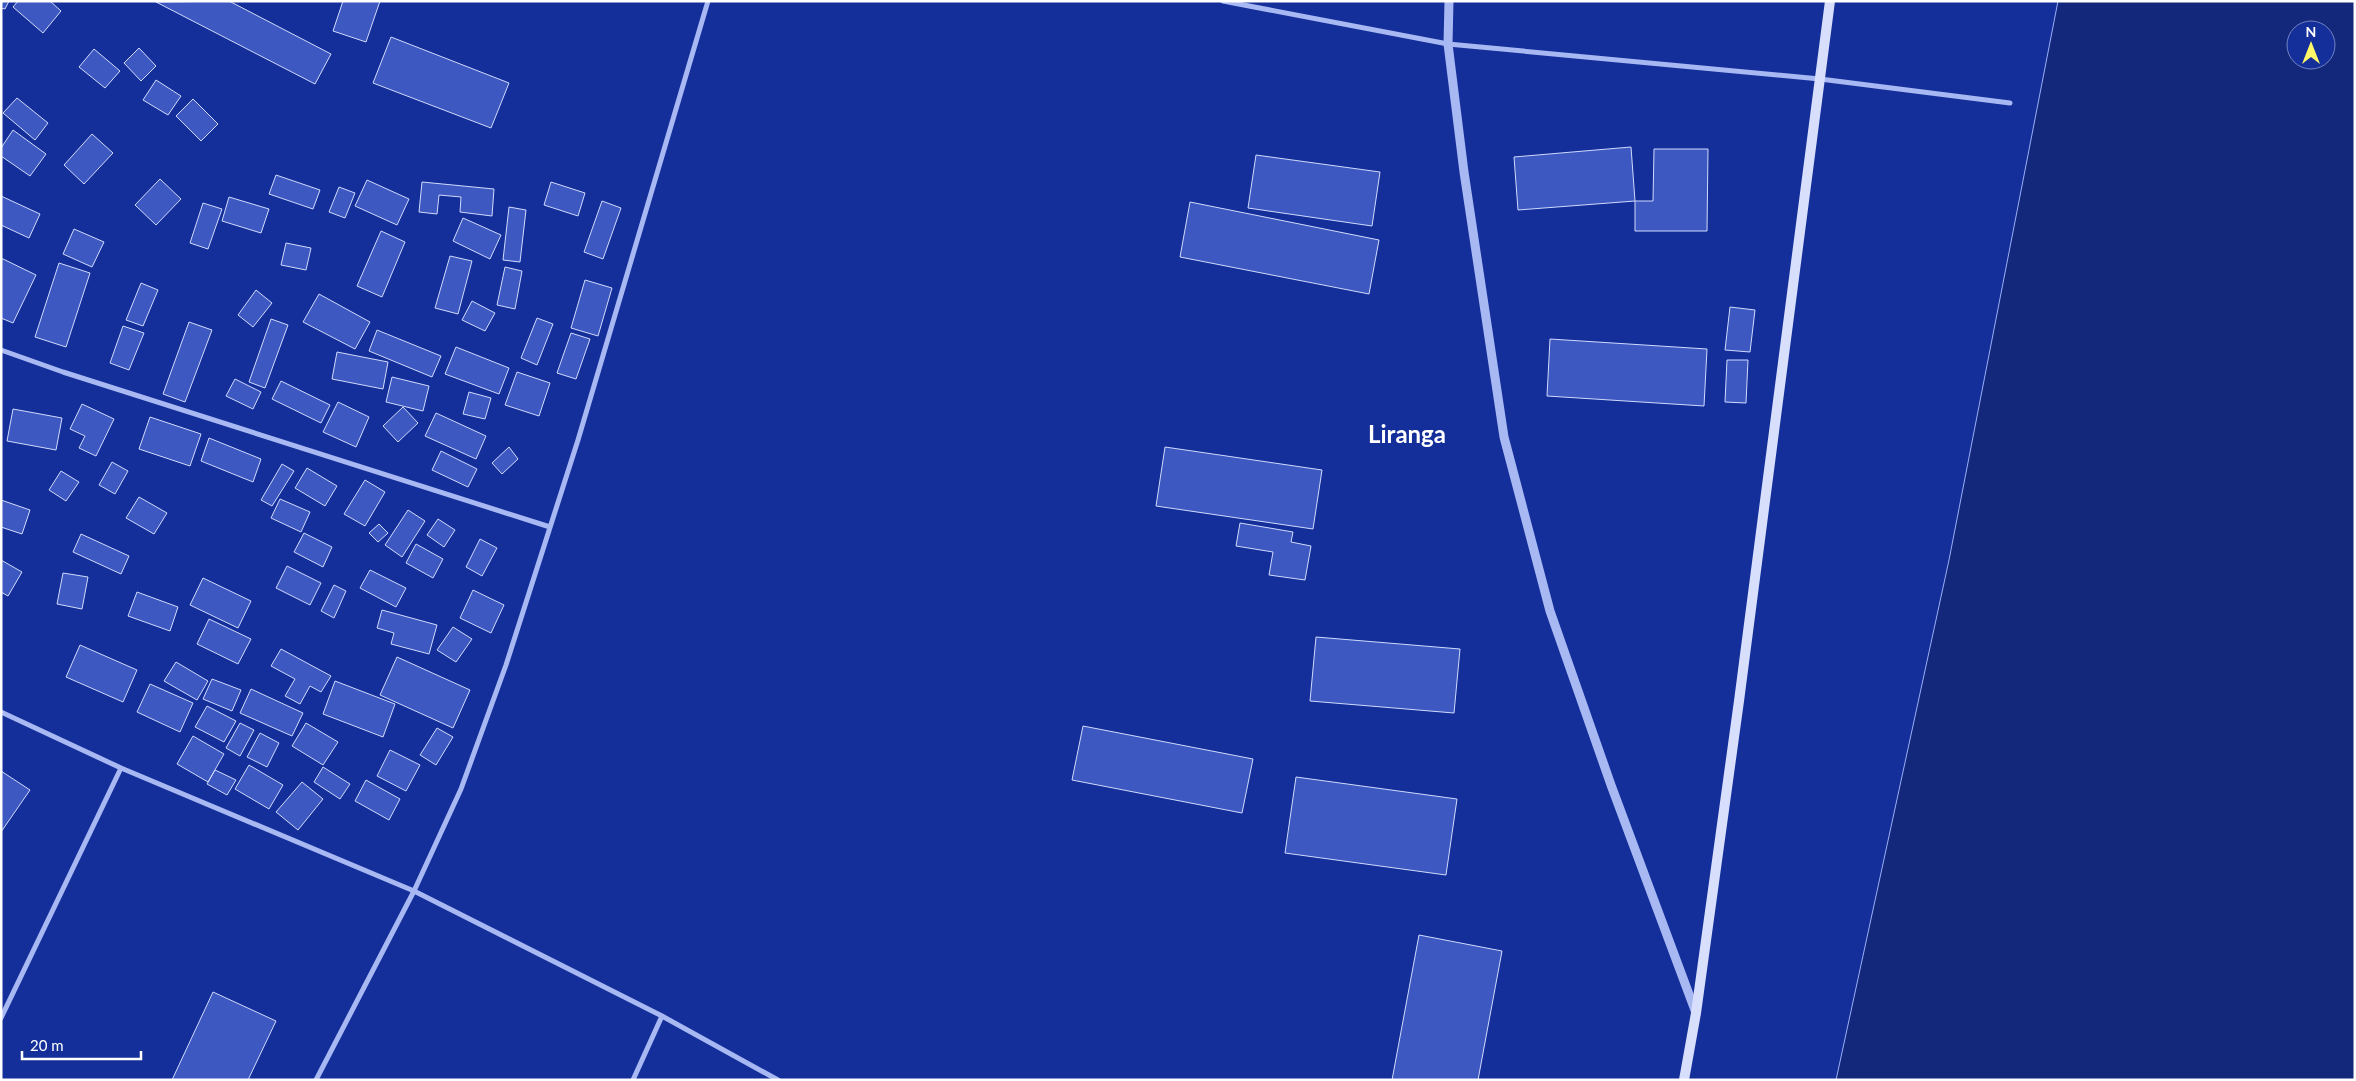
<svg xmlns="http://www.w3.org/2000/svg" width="2356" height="1081" font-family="Lato,sans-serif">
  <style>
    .water { fill: #14287b; stroke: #9aaff6; fill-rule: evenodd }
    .building { fill: #3d59c1; stroke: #d0dafd }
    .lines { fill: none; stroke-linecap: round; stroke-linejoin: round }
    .minor { stroke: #a8b8f3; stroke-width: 5 }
    .tertiary { stroke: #a8b8f3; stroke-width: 9 }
    .secondary { stroke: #d7dffc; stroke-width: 10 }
    .labels { text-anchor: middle; stroke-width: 4.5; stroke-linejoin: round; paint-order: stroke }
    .town-label { font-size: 24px; font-weight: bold; fill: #fff; stroke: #142f9a }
  </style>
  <rect width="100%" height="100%" fill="#142f9a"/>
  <path class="water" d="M 2058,1 L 2355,1 L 2355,1080 L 1836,1080 L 1949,560 ZM 2296,30 L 2326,30 L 2326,60 L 2296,60 Z"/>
  <path class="building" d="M 1,1 L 9,1 L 5,9 L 1,8 Z
    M 18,1 L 50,1 L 61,11 L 43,33 L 13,7 Z
    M 229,1 L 331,54 L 315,84 L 156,2 Z
    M 343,1 L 380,1 L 366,42 L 333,31 Z
    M 391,37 L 509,83 L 491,128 L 373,83 Z
    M 139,48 L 156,66 L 141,81 L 124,63 Z
    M 94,49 L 120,71 L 105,88 L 79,67 Z
    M 156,80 L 181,96 L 168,115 L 143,100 Z
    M 17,98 L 48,123 L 35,140 L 3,113 Z
    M 193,99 L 218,124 L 201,141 L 176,116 Z
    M 13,130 L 46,154 L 30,176 L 1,156 L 1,148 Z
    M 92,134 L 113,153 L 84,184 L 64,165 Z
    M 1631,147 L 1635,201 L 1518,210 L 1514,157 Z
    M 1654,149 L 1708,149 L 1707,231 L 1635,231 L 1635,201 L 1653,201 Z
    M 1256,155 L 1380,172 L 1372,226 L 1248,208 Z
    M 276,175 L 320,190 L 313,209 L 269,194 Z
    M 160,179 L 181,199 L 156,225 L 135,205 Z
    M 367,180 L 409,199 L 397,225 L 355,206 Z
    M 422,182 L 494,189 L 492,216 L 460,212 L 461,197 L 439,195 L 437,214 L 419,212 Z
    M 551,182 L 585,193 L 578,216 L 544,205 Z
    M 339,187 L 355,193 L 345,218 L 329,212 Z
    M 1,196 L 40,214 L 29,238 L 1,225 Z
    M 229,197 L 269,209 L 261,233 L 222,221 Z
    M 602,201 L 621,208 L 603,259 L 584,252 Z
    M 1190,202 L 1379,240 L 1369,294 L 1180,257 Z
    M 203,203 L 222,209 L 208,249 L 190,243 Z
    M 509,207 L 526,210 L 520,262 L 503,260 Z
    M 463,218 L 501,235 L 490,259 L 453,241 Z
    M 74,229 L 104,242 L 92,267 L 63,254 Z
    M 381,231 L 405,242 L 382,297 L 357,286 Z
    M 286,243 L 311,248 L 306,270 L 281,265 Z
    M 450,256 L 472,261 L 458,314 L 435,308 Z
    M 1,258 L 36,275 L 13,323 L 1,318 Z
    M 59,263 L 90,273 L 66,347 L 35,337 Z
    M 505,267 L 522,271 L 515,309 L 497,305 Z
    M 585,280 L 612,288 L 598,336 L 571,328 Z
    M 141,283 L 158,290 L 143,326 L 126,320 Z
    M 256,290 L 272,303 L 253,327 L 238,315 Z
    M 319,294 L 370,322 L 355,349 L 303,322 Z
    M 472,301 L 495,313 L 485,331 L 462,320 Z
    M 1730,307 L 1755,310 L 1750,352 L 1725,350 Z
    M 537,318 L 553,324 L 537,365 L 521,358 Z
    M 271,319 L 288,325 L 265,388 L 249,382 Z
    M 189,322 L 212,330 L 185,402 L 163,394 Z
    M 123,326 L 144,333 L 129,370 L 110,363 Z
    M 377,330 L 441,356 L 432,377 L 369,351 Z
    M 571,333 L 590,339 L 576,379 L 557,373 Z
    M 1550,339 L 1707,349 L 1704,406 L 1547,396 Z
    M 456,347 L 509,368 L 499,394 L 445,374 Z
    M 337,352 L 388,362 L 383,389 L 332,379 Z
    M 1727,360 L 1748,360 L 1746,403 L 1725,402 Z
    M 517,372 L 550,383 L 539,416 L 505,405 Z
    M 392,377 L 429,386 L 423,411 L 386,402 Z
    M 235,379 L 261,392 L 253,409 L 226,396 Z
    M 281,381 L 330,405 L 321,423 L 272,399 Z
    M 469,392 L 491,398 L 485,419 L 463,414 Z
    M 338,402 L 369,417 L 356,447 L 323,432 Z
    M 82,404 L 114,419 L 96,456 L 79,448 L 85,436 L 70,429 Z
    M 403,407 L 418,423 L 398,442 L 383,426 Z
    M 13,409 L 62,418 L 56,450 L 7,441 Z
    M 436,413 L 486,436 L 476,459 L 425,436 Z
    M 150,417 L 201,434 L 190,466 L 139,449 Z
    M 209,438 L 261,459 L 253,482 L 201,461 Z
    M 509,447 L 518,459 L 502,474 L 492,463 Z
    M 1165,447 L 1322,470 L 1313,529 L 1156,506 Z
    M 441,451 L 477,469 L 468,487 L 432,470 Z
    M 112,462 L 128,471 L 115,494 L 99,485 Z
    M 282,464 L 294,471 L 272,506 L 261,500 Z
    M 307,468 L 337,486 L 325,506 L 295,488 Z
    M 61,471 L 79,482 L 66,501 L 49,490 Z
    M 365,480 L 385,492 L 365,526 L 344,514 Z
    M 139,497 L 167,513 L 154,534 L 126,518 Z
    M 280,499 L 310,512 L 301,532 L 271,518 Z
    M 1,500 L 30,510 L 22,534 L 1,527 Z
    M 408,510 L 425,521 L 402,557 L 385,545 Z
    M 438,519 L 455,530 L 444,547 L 427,535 Z
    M 1240,523 L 1293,532 L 1291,542 L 1311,546 L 1305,580 L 1269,575 L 1273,552 L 1236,546 Z
    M 379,524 L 388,533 L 378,542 L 369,533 Z
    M 304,533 L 332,547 L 323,567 L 294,552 Z
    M 81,534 L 129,556 L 121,574 L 73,552 Z
    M 480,539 L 497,548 L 482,576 L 466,567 Z
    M 416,544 L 443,559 L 433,578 L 406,563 Z
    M 1,560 L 22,572 L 8,596 L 1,592 Z
    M 287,566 L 321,583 L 310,605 L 276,588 Z
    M 370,570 L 406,588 L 396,607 L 360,588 Z
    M 63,573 L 88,577 L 82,609 L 57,604 Z
    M 203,578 L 251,601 L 238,628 L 190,605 Z
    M 334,585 L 346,591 L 334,618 L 321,611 Z
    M 473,590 L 504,605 L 491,633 L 460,618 Z
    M 137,592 L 178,607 L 170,631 L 128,616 Z
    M 382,610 L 437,625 L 429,654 L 391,644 L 394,633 L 377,628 Z
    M 209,619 L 251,639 L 238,664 L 197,644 Z
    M 453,627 L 472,639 L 456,662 L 437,650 Z
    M 1316,637 L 1460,649 L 1454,713 L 1310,701 Z
    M 80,645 L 137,670 L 123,702 L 66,677 Z
    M 281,649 L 331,676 L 321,692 L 310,686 L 300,704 L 285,696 L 295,679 L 271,666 Z
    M 397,657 L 470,690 L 453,728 L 380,695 Z
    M 176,662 L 208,681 L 197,700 L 164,681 Z
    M 212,679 L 241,690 L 232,711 L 203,699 Z
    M 335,681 L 395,704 L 383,737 L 323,714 Z
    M 150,684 L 193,703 L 180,732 L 137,712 Z
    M 251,689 L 303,713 L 292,736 L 240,713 Z
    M 207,706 L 236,721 L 224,742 L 195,727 Z
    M 240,723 L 254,730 L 240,756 L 226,748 Z
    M 306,723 L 338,742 L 323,765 L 292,746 Z
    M 1083,726 L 1253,759 L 1242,813 L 1072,780 Z
    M 437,728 L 453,737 L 436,765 L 420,755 Z
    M 260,733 L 279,743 L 267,767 L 247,757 Z
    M 193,736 L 224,754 L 208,782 L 177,764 Z
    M 390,750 L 420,765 L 406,791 L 377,776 Z
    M 249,765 L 283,785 L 269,809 L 235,789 Z
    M 323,767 L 350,784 L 340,799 L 314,782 Z
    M 215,770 L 236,780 L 227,795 L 207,784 Z
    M 1,771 L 30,790 L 1,832 Z
    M 1296,777 L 1457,799 L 1446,875 L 1285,853 Z
    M 366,780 L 400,799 L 389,820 L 355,801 Z
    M 302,782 L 323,799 L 298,830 L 276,812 Z
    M 1419,935 L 1502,951 L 1478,1080 L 1392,1080 Z
    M 213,992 L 276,1021 L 248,1080 L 172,1080 Z"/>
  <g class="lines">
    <path class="minor" d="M 1223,1 L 1448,44 L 1820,79 L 2010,103
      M 1,350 L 63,372 L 550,527
      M 1,712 L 121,768 L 414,891 L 662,1016 L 778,1080
      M 1,1018 L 121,768
      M 316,1080 L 414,891 L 461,789 L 506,665 L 578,440 L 708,1
      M 633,1080 L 662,1016"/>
    <path class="tertiary" d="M 1449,1 L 1448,44 L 1464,172 L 1504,437 L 1550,611 L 1611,785 L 1696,1013"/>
    <path class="secondary" d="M 1684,1080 L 1696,1013 L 1739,701 L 1830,1"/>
  </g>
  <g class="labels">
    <g class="town-label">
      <text x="1407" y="443">Liranga</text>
    </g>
  </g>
  <rect width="2356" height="1081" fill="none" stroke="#ffffff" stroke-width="5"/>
  <g transform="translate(2311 45)"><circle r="24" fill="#142f9a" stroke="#7282c2"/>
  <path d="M0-4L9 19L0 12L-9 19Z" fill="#fff76a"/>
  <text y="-8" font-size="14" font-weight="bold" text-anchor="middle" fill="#ffffff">N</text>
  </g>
  <path d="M22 1051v8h119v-8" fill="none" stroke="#ffffff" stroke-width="2.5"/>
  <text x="30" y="1051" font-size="15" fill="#ffffff" stroke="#142f9a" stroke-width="4" paint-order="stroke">20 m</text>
</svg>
